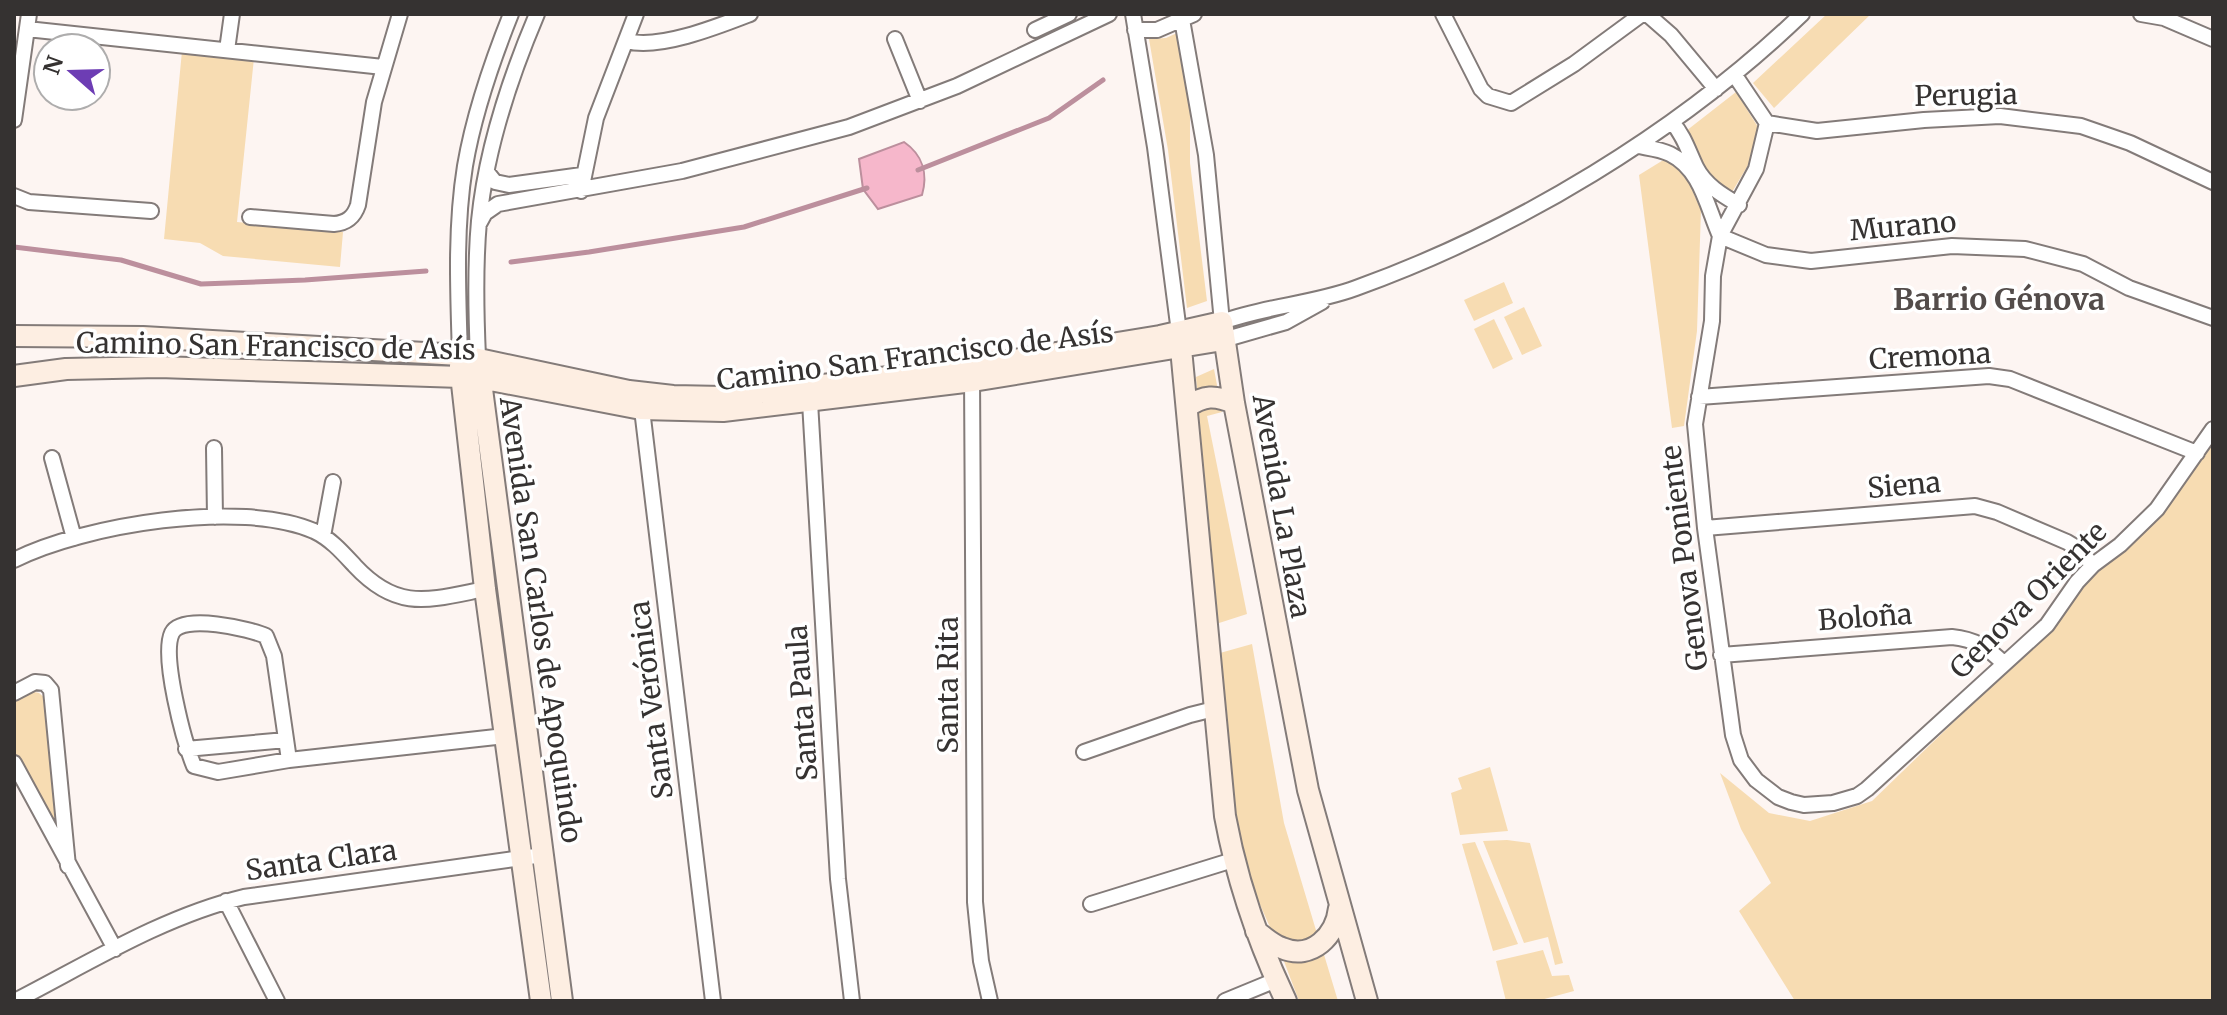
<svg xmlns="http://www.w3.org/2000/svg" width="2227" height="1015" font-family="Merriweather,serif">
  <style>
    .green { fill: #f7dcb2 }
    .water { fill: #f6b7cb; stroke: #bc8f9d; stroke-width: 2 }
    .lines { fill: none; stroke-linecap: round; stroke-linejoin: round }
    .stream { stroke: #bc8f9d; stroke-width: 5 }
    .street-casing { stroke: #837b79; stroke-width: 18 }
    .secondary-casing { stroke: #837b79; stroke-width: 24 }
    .street { stroke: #fff; stroke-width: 14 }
    .secondary { stroke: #fdeee2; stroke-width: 20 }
    .labels { text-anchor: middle; stroke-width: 7; stroke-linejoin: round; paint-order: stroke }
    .street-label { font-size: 28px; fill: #353231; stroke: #fff }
    .neighbourhood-label { font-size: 30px; font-weight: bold; fill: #534c4a; stroke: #fff }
  </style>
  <rect width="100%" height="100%" fill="#fdf5f2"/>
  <path class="green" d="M 1827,14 L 1871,14 L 1774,108 L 1753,83 Z
    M 1177,33 L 1190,110 L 1190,163 L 1207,301 L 1187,308 L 1168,150 L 1149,39 L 1166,38 Z
    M 182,51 L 254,58 L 237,222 L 343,232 L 340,267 L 223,256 L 200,243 L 164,239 Z
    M 1736,92 L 1758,127 L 1750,162 L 1732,192 L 1710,178 L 1686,131 Z
    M 1665,159 L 1685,174 L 1701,210 L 1697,331 L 1684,426 L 1672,428 L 1639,175 Z
    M 1504,282 L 1513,303 L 1474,321 L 1464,300 Z
    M 1524,307 L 1542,346 L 1522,355 L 1504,317 Z
    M 1494,319 L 1513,359 L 1493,369 L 1474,329 Z
    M 1214,369 L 1222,412 L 1207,416 L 1247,614 L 1216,624 L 1196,377 Z
    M 478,396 L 534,850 L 531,850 L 528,848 L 471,398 Z
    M 2213,442 L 2213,1001 L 1795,1001 L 1739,911 L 1771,883 L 1741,829 L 1720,773 L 1769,813 L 1810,821 L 1872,801 L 2052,627 L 2080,585 L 2158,515 Z
    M 1252,644 L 1284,823 L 1318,937 L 1306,945 L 1285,942 L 1273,934 L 1242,864 L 1219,692 L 1220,653 Z
    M 30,691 L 39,693 L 46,699 L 60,821 L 53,824 L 14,751 L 14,700 Z
    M 1490,767 L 1508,831 L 1460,835 L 1451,793 L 1462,789 L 1458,778 Z
    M 1507,840 L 1530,843 L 1563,963 L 1555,965 L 1548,937 L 1524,943 L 1483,841 Z
    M 1475,842 L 1518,944 L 1493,951 L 1462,844 Z
    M 1322,948 L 1338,1001 L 1299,1001 L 1282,956 Z
    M 1543,950 L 1552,976 L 1569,975 L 1574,991 L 1537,1001 L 1506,1001 L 1496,961 Z"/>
  <path class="water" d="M 904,142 C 923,155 928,174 922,195 L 878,209 L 863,189 L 859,159 Z"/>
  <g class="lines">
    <path class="stream" d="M 918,170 L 1049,118 L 1103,80
      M 14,247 L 121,260 L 201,284 L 305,280 L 426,271
      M 511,262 L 589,252 L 744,227 L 867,188"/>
    <defs>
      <path id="street" d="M 1133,14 L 1155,147 L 1179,332
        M 1181,14 L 1206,155 L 1222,322 C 1265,306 1313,304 1356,288 C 1517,230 1679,132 1802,14
        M 1443,14 L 1481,89 L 1488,96 L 1511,103 L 1574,64 L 1642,14
        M 1647,14 L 1671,35 L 1716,89
        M 2141,14 L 2164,18 L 2213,39
        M 27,29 L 383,67
        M 1035,30 L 1069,14
        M 1135,30 L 1157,30 L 1194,14
        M 895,39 L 920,101
        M 627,41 C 659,50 719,26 750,14
        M 227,50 L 232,14
        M 1734,74 L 1767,123 L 1817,131 L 1924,120 L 2000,116 L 2081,126 L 2130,143 L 2213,182
        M 14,120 L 29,14
        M 1672,122 C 1684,136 1688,150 1696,167 C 1705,185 1722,195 1739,205
        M 1767,123 L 1756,169 L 1720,236 L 1713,276 L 1712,321 L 1695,424 L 1705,528 L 1733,735 L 1741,760 L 1756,780 L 1778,797 L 1791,802 L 1804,805 L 1833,803 L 1857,796 L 1867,789 L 2047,625 L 2077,582 L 2093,565 L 2120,545 L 2157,509 L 2213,429
        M 1638,146 C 1648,148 1660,149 1670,154 C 1701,169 1707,207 1720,236 L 1766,255 L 1811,261 L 1952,246 L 2025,249 L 2083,264 L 2129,288 L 2213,318
        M 487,172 L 495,182 L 509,185 L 582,175
        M 581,191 L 596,118 L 636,14
        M 14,196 L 29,202 L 151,211
        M 250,217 L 334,224 C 347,223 354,217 358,205 L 374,102 L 400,14
        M 479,224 L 485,213 L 498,204 L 682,171 L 849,127 L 957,86 L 1109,14
        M 1223,340 L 1286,322 L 1322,302
        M 460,355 C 458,292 455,228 465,166 C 474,113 491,64 511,14
        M 478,357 C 476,313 475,265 479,221 C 486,149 509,80 537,14
        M 972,375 L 975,902 L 981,961 L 990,1001
        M 1699,397 L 1989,376 L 2010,379 L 2197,453
        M 641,401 L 713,1001
        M 810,402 L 838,879 L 852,1001
        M 214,448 L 215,517
        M 52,458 L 74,538
        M 1705,528 L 1975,506 L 1997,512 L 2067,542 L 2077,548 L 2093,565
        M 323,536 L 333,482
        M 14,560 C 83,525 241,499 314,531 C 331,539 343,553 355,566 C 398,612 429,600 485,589
        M 1721,655 L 1952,637 C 1974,639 1989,648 2004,664
        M 14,693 L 35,682 L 45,683 L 51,690 L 68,866
        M 186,749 L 286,740
        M 1084,752 L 1190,715 L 1214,709
        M 289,760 L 274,656 L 266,636 C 250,629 182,613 172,633 C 161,656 184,742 194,766 L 218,772 L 289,760 L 505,736
        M 14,763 L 115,949
        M 226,901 L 277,1001
        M 1091,904 L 1233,860
        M 15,1001 C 89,963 162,917 244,897 L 543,855
        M 1225,1001 L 1276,980"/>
      <path id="secondary" d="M 14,336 L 143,337 L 460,355 L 629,391 L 673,396 L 723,397 L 971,367 L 1160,336 L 1222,322 L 1234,403 L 1308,790 L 1367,1001
        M 1180,338 L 1225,816 C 1237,881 1258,942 1286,1001
        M 460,366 L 485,589 L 541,1001
        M 479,366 L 562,1001
        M 14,376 L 66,369 L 159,367 L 461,377 L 480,378 L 641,409 L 723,411 L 973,381 L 1223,340
        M 1187,407 C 1204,395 1215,395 1234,403
        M 1256,931 C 1264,937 1273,945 1282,948 C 1312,961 1336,935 1339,908"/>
    </defs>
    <use href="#street" class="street-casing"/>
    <use href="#secondary" class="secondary-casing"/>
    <use href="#street" class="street"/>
    <use href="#secondary" class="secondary"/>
  </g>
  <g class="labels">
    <g class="street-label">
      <text transform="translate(1966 95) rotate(-1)" y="10">Perugia</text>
      <text transform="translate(1903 226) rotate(-5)" y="10">Murano</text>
      <text transform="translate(276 346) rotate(1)" y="10">Camino San Francisco de Asís</text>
      <text transform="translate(915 356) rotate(-7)" y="10">Camino San Francisco de Asís</text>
      <text transform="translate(1930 356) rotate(-3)" y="10">Cremona</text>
      <text transform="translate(1904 485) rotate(-5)" y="10">Siena</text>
      <text transform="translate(1282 506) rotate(80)" y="10">Avenida La Plaza</text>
      <text transform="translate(1684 558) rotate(-97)" y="10">Genova Poniente</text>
      <text transform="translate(2028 600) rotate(-45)" y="10">Genova Oriente</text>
      <text transform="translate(1865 617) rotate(-4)" y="10">Boloña</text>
      <text transform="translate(541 620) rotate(82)" y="10">Avenida San Carlos de Apoquindo</text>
      <text transform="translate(948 685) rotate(-90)" y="10">Santa Rita</text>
      <text transform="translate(651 700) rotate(-97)" y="10">Santa Verónica</text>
      <text transform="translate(802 703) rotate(-94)" y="10">Santa Paula</text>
      <text transform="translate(321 860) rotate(-8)" y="10">Santa Clara</text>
    </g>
    <g class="neighbourhood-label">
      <text x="1999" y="310">Barrio Génova</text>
    </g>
  </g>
  <rect width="2227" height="1015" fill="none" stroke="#353231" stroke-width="32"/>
  <g transform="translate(72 72) rotate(290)"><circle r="38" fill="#ffffff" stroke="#aeadad" stroke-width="2"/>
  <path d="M0-6L14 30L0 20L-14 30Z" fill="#6d3db4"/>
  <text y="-12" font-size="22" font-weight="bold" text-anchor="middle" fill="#353231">N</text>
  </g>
</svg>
